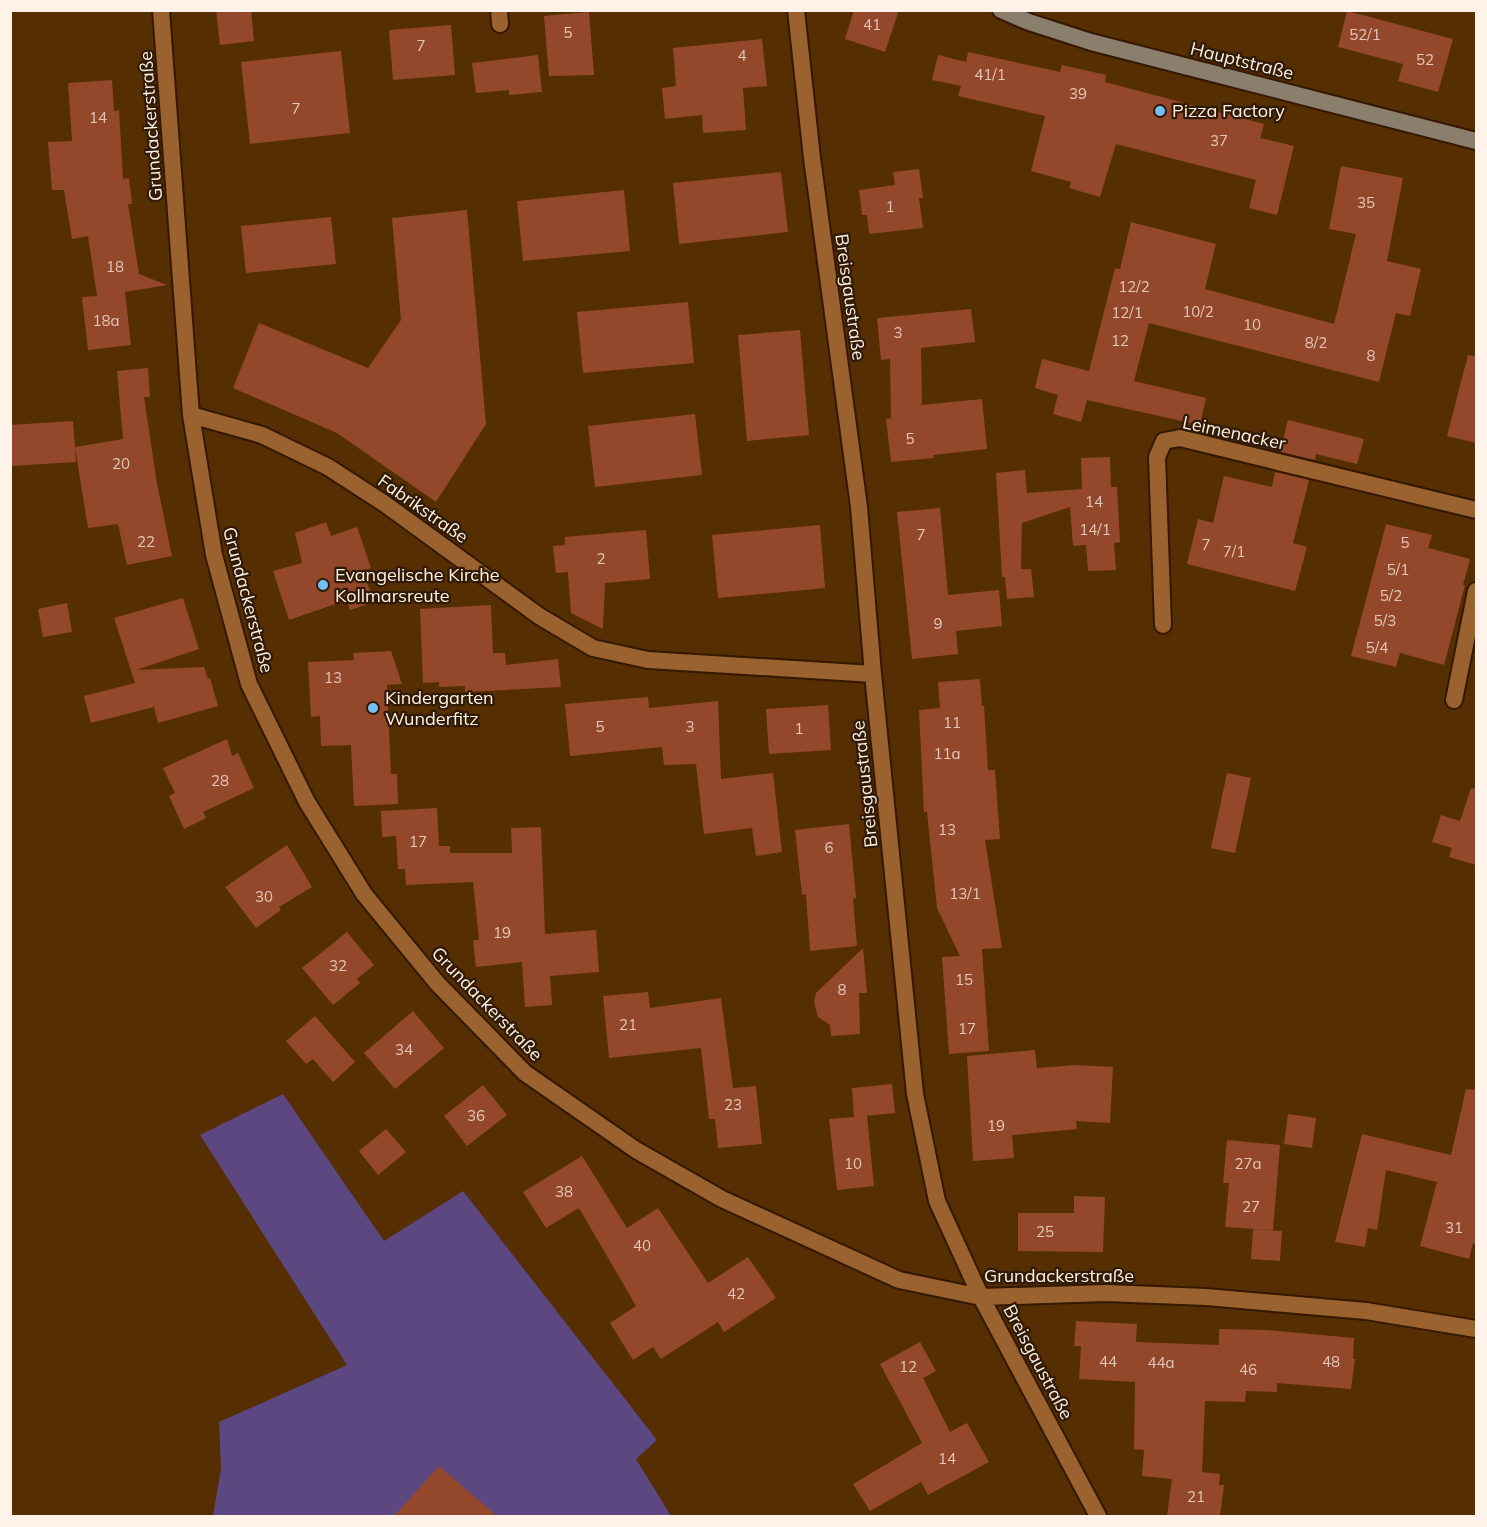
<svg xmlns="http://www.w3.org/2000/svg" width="1487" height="1527" font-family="Mulish,sans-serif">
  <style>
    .green { fill: #5d4780 }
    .building { fill: #94482b }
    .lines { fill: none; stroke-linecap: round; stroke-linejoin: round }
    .minor-casing { stroke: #341800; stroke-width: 20 }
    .secondary-casing { stroke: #341800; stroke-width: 20 }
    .minor { stroke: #99622f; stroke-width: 16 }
    .secondary { stroke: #8c7e6c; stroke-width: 16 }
    .poi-dot { fill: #74c0f6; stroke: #311a05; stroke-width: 2 }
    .labels { text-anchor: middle; stroke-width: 4.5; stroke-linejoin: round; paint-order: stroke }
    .number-label { font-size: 15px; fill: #e4c8b9 }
    .street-label { font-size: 18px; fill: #fff2e8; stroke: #311a05 }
    .poi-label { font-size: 18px; fill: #fff2e8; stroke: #311a05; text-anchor: start }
  </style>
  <rect width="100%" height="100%" fill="#552e02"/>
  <path class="green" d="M 283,1094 L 384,1241 L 463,1191 L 657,1440 L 636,1459 L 671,1516 L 213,1516 L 221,1469 L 219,1422 L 347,1365 L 200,1135 Z"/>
  <path class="building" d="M 216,10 L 251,10 L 254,41 L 220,45 Z
    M 854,10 L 899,10 L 885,52 L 845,39 Z
    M 1347,11 L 1453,39 L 1438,92 L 1398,81 L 1403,64 L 1338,47 Z
    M 589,12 L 594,75 L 549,76 L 544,16 Z
    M 451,25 L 455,75 L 393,80 L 389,30 Z
    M 762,39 L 767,86 L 743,88 L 746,130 L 703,133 L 702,115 L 665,119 L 662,88 L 676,86 L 673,48 Z
    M 341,51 L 350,133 L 250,144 L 241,62 Z
    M 968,52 L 1060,72 L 1062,65 L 1106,75 L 1105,82 L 1264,124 L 1260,138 L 1294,146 L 1277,215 L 1249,208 L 1256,180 L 1116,144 L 1100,197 L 1069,188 L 1071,182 L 1031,171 L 1045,116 L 958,96 L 961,86 L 932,80 L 938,55 L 966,62 Z
    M 538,55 L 542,92 L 509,95 L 509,90 L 476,93 L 472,63 Z
    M 112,80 L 114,111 L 119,110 L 123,179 L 129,178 L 132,204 L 128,204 L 139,274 L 167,285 L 125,292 L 131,345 L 88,350 L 82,297 L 97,296 L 88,236 L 72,239 L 64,190 L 52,190 L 48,142 L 72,141 L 68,83 Z
    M 1341,166 L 1403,178 L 1387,261 L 1421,269 L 1410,316 L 1396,313 L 1379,382 L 1149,323 L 1134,381 L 1206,398 L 1200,425 L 1087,400 L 1081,422 L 1053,414 L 1058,395 L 1035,388 L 1042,359 L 1089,371 L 1115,268 L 1120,269 L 1131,222 L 1216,244 L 1205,289 L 1334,324 L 1356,234 L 1329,229 Z
    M 919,169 L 923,198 L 919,198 L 923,228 L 869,234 L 867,215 L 862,215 L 859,190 L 895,185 L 893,172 Z
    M 781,172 L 788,232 L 679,244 L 673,183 Z
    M 624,190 L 630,251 L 523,261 L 517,201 Z
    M 467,210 L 486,424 L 436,502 L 337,433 L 233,388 L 259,323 L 368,368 L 401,320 L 392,218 Z
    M 331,217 L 336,264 L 246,273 L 241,226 Z
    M 688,302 L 694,363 L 583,373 L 577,312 Z
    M 971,309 L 975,342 L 921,348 L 922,403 L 921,405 L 982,399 L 987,449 L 933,455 L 934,458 L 891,462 L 886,419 L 891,418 L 890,359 L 881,360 L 877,318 Z
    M 800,330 L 809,435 L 747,441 L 738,335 Z
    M 1468,355 L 1476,356 L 1476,443 L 1447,436 Z
    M 148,368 L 150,397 L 144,397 L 157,484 L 172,556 L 127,565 L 118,524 L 88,528 L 75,447 L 123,439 L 117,371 Z
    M 695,414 L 702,475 L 595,487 L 588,426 Z
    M 1288,420 L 1364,439 L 1357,464 L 1316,454 L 1315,460 L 1280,452 Z
    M 73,421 L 76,462 L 10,466 L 10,425 Z
    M 1110,457 L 1111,487 L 1117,487 L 1120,542 L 1114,543 L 1116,570 L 1088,571 L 1086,545 L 1073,546 L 1070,507 L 1022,523 L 1021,569 L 1031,569 L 1034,597 L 1007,599 L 1005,577 L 1002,577 L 996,473 L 1025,470 L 1027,493 L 1082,489 L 1081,458 Z
    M 1275,472 L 1309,480 L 1293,543 L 1307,547 L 1295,591 L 1187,564 L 1198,519 L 1213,523 L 1224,476 L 1272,487 Z
    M 940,508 L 948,595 L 999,590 L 1002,626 L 956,631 L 958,654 L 912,659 L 897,512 Z
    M 326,522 L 331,536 L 357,527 L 371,568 L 363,571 L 374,602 L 350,610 L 347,600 L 289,620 L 273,571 L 302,563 L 295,533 Z
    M 1386,524 L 1432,535 L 1428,548 L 1470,559 L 1463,585 L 1465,585 L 1444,665 L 1400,653 L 1396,667 L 1351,656 Z
    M 820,525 L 825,588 L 718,598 L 712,535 Z
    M 646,530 L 650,579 L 605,583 L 603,629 L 571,613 L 568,572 L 556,573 L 553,546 L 565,545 L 565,537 Z
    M 183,598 L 199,649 L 136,670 L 204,667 L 208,679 L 210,678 L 218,706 L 158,723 L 154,707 L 91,723 L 84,696 L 135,683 L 114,618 Z
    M 67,603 L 72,632 L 43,637 L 38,609 Z
    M 491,605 L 493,653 L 505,653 L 506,665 L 558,659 L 561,687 L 465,692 L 465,686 L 439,687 L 439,682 L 423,683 L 420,609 Z
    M 391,651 L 402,684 L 387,685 L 391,774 L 397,774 L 398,804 L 354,806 L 351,745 L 321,746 L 320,716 L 311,717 L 308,662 L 354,660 L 353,653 Z
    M 980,679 L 982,706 L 984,706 L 988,770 L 995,770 L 1000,839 L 985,840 L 1002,948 L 982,949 L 989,1051 L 949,1054 L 942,957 L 960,956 L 937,908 L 927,812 L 924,812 L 919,710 L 940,708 L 938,682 Z
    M 648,697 L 649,708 L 718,701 L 721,779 L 773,773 L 782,852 L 756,856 L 752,828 L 704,834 L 696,764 L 664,765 L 662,747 L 570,756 L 565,704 Z
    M 828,705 L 831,750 L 769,754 L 766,709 Z
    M 227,739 L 232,756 L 238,753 L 254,788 L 203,812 L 206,818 L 184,829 L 169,796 L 175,793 L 163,768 Z
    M 1227,773 L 1251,778 L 1235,853 L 1211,848 Z
    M 1471,788 L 1476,789 L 1476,865 L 1449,857 L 1452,848 L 1432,842 L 1441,815 L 1460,821 Z
    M 437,808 L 439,846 L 450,846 L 450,853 L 512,853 L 511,828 L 541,827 L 545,934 L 596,930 L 599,972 L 550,976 L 552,1005 L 525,1007 L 522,962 L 476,967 L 473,940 L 479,940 L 473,882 L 406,885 L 405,869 L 398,869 L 396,836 L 382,837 L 381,811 Z
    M 849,824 L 856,898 L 853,899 L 857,946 L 810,951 L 806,894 L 802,895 L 795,830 Z
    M 287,845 L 312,887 L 279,907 L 281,910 L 256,928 L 225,887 Z
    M 347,932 L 374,965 L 357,979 L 360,983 L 333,1005 L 302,968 Z
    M 863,948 L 867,993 L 859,993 L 860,1034 L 831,1036 L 830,1025 L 818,1017 L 814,1002 L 816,993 Z
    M 648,992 L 650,1008 L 721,998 L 733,1088 L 756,1086 L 762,1144 L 718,1148 L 715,1119 L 709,1119 L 701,1048 L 609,1058 L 603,996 Z
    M 413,1011 L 444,1048 L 395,1089 L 364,1053 Z
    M 315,1016 L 355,1062 L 333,1082 L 313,1059 L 306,1064 L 286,1041 Z
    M 1035,1050 L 1037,1068 L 1076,1065 L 1113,1067 L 1110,1123 L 1076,1121 L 1077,1129 L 1012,1135 L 1014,1158 L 973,1161 L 967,1056 Z
    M 892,1084 L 895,1113 L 854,1117 L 852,1088 Z
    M 483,1085 L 507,1115 L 467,1146 L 444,1116 Z
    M 1466,1089 L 1476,1090 L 1476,1244 L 1473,1243 L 1469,1259 L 1420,1246 L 1437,1182 L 1386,1170 L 1377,1230 L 1368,1228 L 1365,1247 L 1335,1242 L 1362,1134 L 1451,1155 Z
    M 1288,1114 L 1316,1118 L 1312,1148 L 1284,1144 Z
    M 867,1116 L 874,1186 L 837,1190 L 829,1119 Z
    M 386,1129 L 406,1152 L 378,1175 L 359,1151 Z
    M 1227,1140 L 1280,1145 L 1273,1230 L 1225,1227 L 1229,1183 L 1223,1183 Z
    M 582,1156 L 627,1228 L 658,1208 L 708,1283 L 748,1257 L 776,1298 L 724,1332 L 718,1322 L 661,1359 L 653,1347 L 633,1360 L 610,1323 L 636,1306 L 579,1208 L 546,1228 L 523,1192 Z
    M 1074,1196 L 1105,1197 L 1103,1252 L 1018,1251 L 1018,1213 L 1074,1213 Z
    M 1253,1229 L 1282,1231 L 1280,1261 L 1251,1259 Z
    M 1076,1321 L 1137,1324 L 1136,1342 L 1219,1345 L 1219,1329 L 1267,1330 L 1354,1338 L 1353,1359 L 1355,1359 L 1351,1389 L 1277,1383 L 1277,1392 L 1246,1391 L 1245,1402 L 1205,1401 L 1202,1472 L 1220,1474 L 1219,1485 L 1224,1485 L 1220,1516 L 1167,1516 L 1172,1479 L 1142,1476 L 1144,1450 L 1134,1449 L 1135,1382 L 1079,1379 L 1081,1346 L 1074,1346 Z
    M 920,1342 L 936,1371 L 923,1378 L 950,1432 L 967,1423 L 989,1462 L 928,1495 L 921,1482 L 870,1511 L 853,1484 L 922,1443 L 880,1364 Z
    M 439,1466 L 497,1516 L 394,1516 Z"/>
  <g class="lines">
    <defs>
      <path id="minor" d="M 161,10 L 191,415 L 214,555 L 249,684 L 307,802 L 364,894 L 437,983 L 525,1073 L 636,1150 L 722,1199 L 899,1280 L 981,1297 L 1106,1293 L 1206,1297 L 1366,1311 L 1476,1329
        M 499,10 L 500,24
        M 796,10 L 812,158 L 859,507 L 873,674 L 915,1094 L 937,1201 L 981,1297 L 1098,1516
        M 191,415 L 262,435 L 328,467 L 385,504 L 539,616 L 593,648 L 648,660 L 873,674
        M 1163,625 L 1157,457 L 1164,441 L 1180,438 L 1476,510
        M 1454,700 L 1476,591"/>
      <path id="secondary" d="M 1001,10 L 1029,22 L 1091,42 L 1476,141"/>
    </defs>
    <use href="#minor" class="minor-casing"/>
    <use href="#secondary" class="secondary-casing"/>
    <use href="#minor" class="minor"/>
    <use href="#secondary" class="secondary"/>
  </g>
  <g class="poi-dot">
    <circle cx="1160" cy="111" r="6"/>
    <circle cx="323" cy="585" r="6"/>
    <circle cx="373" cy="708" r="6"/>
  </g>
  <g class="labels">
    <g class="number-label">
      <text x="872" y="30">41</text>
      <text x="568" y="38">5</text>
      <text x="1365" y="40">52/1</text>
      <text x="421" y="51">7</text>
      <text x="742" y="61">4</text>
      <text x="1425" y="65">52</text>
      <text x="990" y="80">41/1</text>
      <text x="1078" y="99">39</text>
      <text x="296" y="114">7</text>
      <text x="98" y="123">14</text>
      <text x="1219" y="146">37</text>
      <text x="1366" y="208">35</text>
      <text x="890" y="212">1</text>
      <text x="115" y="272">18</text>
      <text x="1134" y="292">12/2</text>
      <text x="1198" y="317">10/2</text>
      <text x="1127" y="318">12/1</text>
      <text x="106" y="326">18a</text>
      <text x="1252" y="330">10</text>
      <text x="898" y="338">3</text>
      <text x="1120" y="346">12</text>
      <text x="1316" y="348">8/2</text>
      <text x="1371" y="361">8</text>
      <text x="910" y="444">5</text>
      <text x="121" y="469">20</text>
      <text x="1094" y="507">14</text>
      <text x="1095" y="535">14/1</text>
      <text x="921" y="540">7</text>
      <text x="146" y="547">22</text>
      <text x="1405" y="548">5</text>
      <text x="1206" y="550">7</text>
      <text x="1234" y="557">7/1</text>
      <text x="601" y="564">2</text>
      <text x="1398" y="575">5/1</text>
      <text x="1391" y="601">5/2</text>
      <text x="1385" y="626">5/3</text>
      <text x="938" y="629">9</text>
      <text x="1377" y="653">5/4</text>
      <text x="333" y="683">13</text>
      <text x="952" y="728">11</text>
      <text x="600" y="732">5</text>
      <text x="690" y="732">3</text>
      <text x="799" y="734">1</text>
      <text x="947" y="759">11a</text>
      <text x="220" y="786">28</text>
      <text x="947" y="835">13</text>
      <text x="418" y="847">17</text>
      <text x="829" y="853">6</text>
      <text x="965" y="899">13/1</text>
      <text x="264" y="902">30</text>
      <text x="502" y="938">19</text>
      <text x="338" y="971">32</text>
      <text x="964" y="985">15</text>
      <text x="842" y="995">8</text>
      <text x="628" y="1030">21</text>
      <text x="967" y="1034">17</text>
      <text x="404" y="1055">34</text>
      <text x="733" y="1110">23</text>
      <text x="476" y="1121">36</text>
      <text x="996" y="1131">19</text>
      <text x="853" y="1169">10</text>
      <text x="1248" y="1169">27a</text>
      <text x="564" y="1197">38</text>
      <text x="1251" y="1212">27</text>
      <text x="1454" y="1233">31</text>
      <text x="1045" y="1237">25</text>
      <text x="642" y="1251">40</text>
      <text x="736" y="1299">42</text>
      <text x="1108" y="1367">44</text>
      <text x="1331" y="1367">48</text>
      <text x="1161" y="1368">44a</text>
      <text x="908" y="1372">12</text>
      <text x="1248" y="1375">46</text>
      <text x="947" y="1464">14</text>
      <text x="1196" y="1502">21</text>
    </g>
    <g class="street-label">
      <text transform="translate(1242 61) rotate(14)" y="6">Hauptstraße</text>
      <text transform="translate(151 126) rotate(-94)" y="6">Grundackerstraße</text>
      <text transform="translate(850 297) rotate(82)" y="6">Breisgaustraße</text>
      <text transform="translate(1234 433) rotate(12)" y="6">Leimenacker</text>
      <text transform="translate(423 509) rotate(35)" y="6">Fabrikstraße</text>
      <text transform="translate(248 600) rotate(75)" y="6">Grundackerstraße</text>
      <text transform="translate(865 784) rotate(-96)" y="6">Breisgaustraße</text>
      <text transform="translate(487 1004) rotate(46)" y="6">Grundackerstraße</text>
      <text x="1059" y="1282">Grundackerstraße</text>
      <text transform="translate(1038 1362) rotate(62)" y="6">Breisgaustraße</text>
    </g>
    <g class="poi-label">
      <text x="1172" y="117">Pizza Factory</text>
      <text x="335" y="581">Evangelische Kirche<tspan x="335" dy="21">Kollmarsreute</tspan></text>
      <text x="385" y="704">Kindergarten<tspan x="385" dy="21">Wunderfitz</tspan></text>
    </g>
  </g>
  <rect width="1487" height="1527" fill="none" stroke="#fff2e8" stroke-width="24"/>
</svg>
